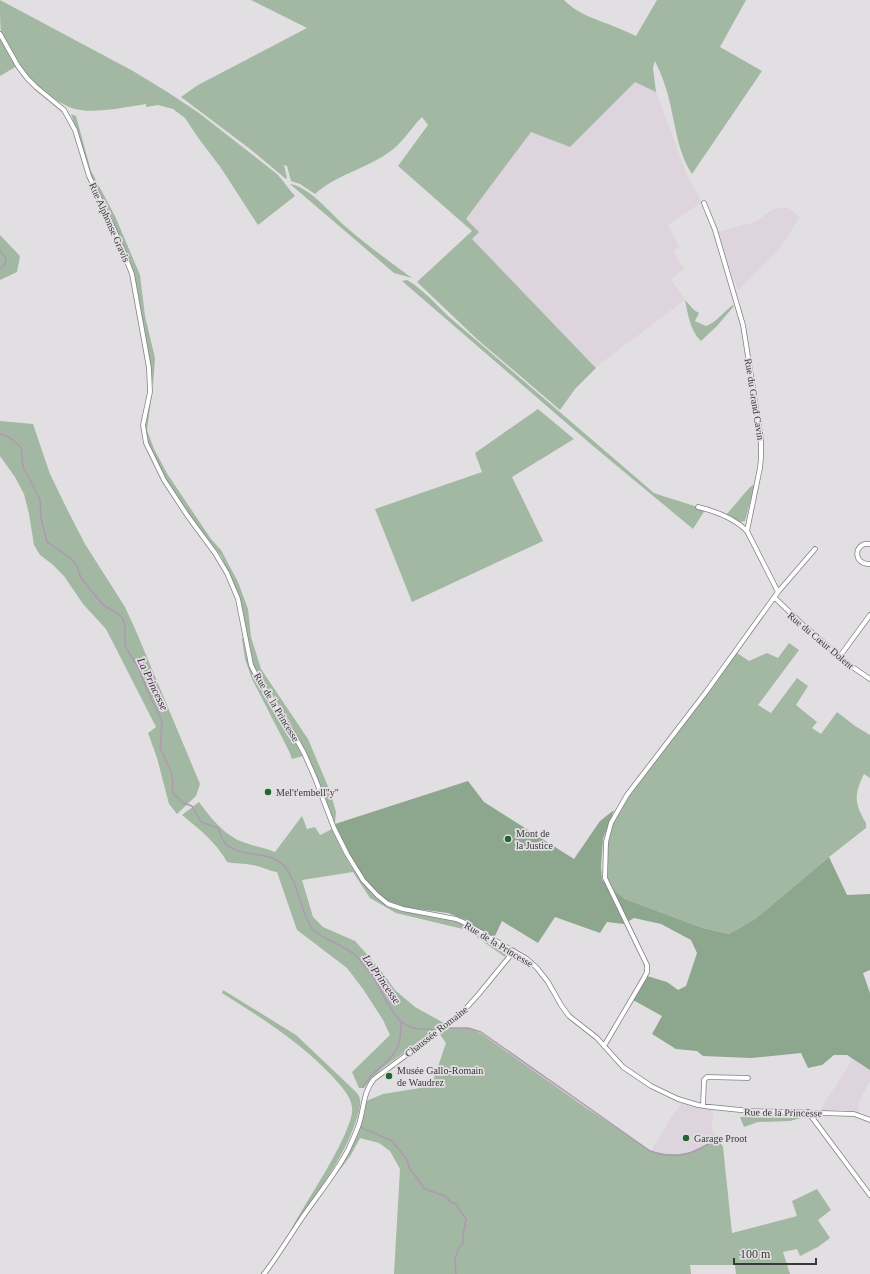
<svg xmlns="http://www.w3.org/2000/svg" width="870" height="1274" font-family="Georgia,serif">
  <style>
    .built { fill: #ddd4de }
    .green { fill: #a2b8a3 }
    .forest { fill: #8da68e }
    .lines { fill: none; stroke-linecap: round; stroke-linejoin: round }
    .stream { stroke: #af99b1; stroke-width: 1.5 }
    .street-casing { stroke: #838084; stroke-width: 5.5 }
    .street { stroke: #fff; stroke-width: 4 }
    .poi-dot { fill: #24652f; stroke: #e2dfe3; stroke-width: 1.5 }
    .labels { text-anchor: middle; stroke-width: 3.5; stroke-linejoin: round; paint-order: stroke }
    .street-label { font-size: 10px; fill: #3a383a; stroke: #e2dfe3 }
    .poi-label { font-size: 10px; fill: #3a383a; stroke: #e2dfe3; text-anchor: start }
    .water-label { font-size: 11px; font-style: italic; fill: #3b1c3f; stroke: #e2dfe3 }
  </style>
  <rect width="100%" height="100%" fill="#e2dfe3"/>
  <path class="built" d="M 635,81 L 656,92 L 688,178 L 702,202 L 668,225 L 679,247 L 673,250 L 684,269 L 671,279 L 685,300 L 596,367 L 472,239 L 479,232 L 466,220 L 531,132 L 570,147 Z
    M 781,208 L 788,208 L 794,212 L 799,218 L 783,244 L 738,291 L 717,232 L 755,222 L 772,210 Z
    M 853,1059 L 870,1070 L 870,1081 L 859,1101 L 859,1113 L 843,1110 L 820,1110 Z
    M 683,1102 L 713,1110 L 712,1129 L 718,1139 L 691,1152 L 678,1154 L 666,1154 L 651,1151 L 674,1113 Z"/>
  <path class="green" d="M 0,0 L 133,71 L 169,93 L 199,113 L 277,174 C 284,181 288,189 295,196 L 258,225 L 221,168 L 199,139 L 185,118 L 173,109 L 158,105 L 146,107 L 146,104 C 127,107 93,114 75,109 C 62,106 41,90 32,80 C 22,69 7,44 1,31 C 0,25 0,7 0,0 Z
    M 251,0 L 564,0 C 579,15 594,18 613,26 C 621,29 629,33 636,36 L 657,0 L 746,0 L 720,47 L 762,71 L 692,174 C 679,155 676,130 671,108 C 668,92 662,75 655,61 L 653,68 L 656,92 L 635,82 L 570,147 L 531,132 L 466,219 L 479,232 L 472,239 L 596,368 L 575,389 L 560,410 L 478,340 L 417,282 L 472,231 L 398,166 L 428,125 L 422,117 C 411,128 402,144 388,153 C 365,169 336,175 315,194 L 300,184 L 291,181 L 287,166 L 284,165 L 287,178 L 286,179 L 250,149 L 181,97 L 198,85 L 307,28 Z
    M 0,38 L 17,66 L 0,76 Z
    M 71,114 L 76,116 L 91,171 L 115,216 L 140,275 L 145,316 L 155,358 L 153,386 L 147,430 L 154,449 L 168,475 L 211,539 L 221,550 L 238,582 L 248,609 L 251,637 L 261,669 L 308,739 L 330,791 L 336,812 L 335,824 L 313,767 L 290,722 L 254,667 L 239,596 L 221,556 L 196,524 L 168,483 L 151,451 L 145,433 L 147,416 L 153,386 L 146,337 L 133,272 L 108,208 L 93,181 Z
    M 290,184 C 309,186 332,215 346,227 C 367,245 390,262 412,278 L 394,273 Z
    M 0,235 L 20,256 L 17,272 L 0,280 Z
    M 407,280 L 415,285 L 429,297 L 448,316 L 654,493 C 671,499 688,503 705,510 L 693,529 L 593,446 L 402,281 Z
    M 685,300 L 694,310 L 699,313 L 695,321 L 706,326 C 717,322 724,311 733,305 L 734,306 L 717,326 L 701,341 C 690,331 688,314 685,300 Z
    M 538,409 L 574,439 L 512,477 L 543,541 L 412,602 L 375,509 L 482,472 L 475,453 Z
    M 0,421 L 33,424 L 50,474 L 68,511 L 85,544 L 125,607 L 136,631 L 200,784 L 196,796 L 177,814 L 169,804 L 157,758 L 148,733 L 156,727 L 106,629 L 83,604 L 64,576 L 52,564 L 40,555 L 34,545 L 29,514 L 24,494 L 15,477 L 0,456 Z
    M 755,484 L 745,521 L 740,522 L 726,515 L 750,487 Z
    M 243,638 L 246,653 L 254,675 L 295,741 L 303,756 L 292,759 L 289,751 L 252,679 L 245,659 L 242,639 Z
    M 789,643 L 799,650 L 758,705 L 771,713 L 797,678 L 808,686 L 796,705 L 817,722 L 812,728 L 821,734 L 837,712 L 855,726 L 870,735 L 870,778 L 864,774 C 854,794 854,804 866,823 L 866,828 L 829,857 L 755,919 L 729,934 L 703,928 L 625,899 L 608,885 L 607,851 L 611,826 L 622,807 L 645,774 L 737,653 L 749,661 L 767,653 L 778,658 Z
    M 199,802 C 210,817 225,836 243,842 C 253,846 265,848 275,852 L 302,816 L 307,829 L 315,827 L 320,835 L 332,829 C 344,858 367,899 399,910 C 418,916 440,915 459,922 C 467,925 473,930 480,935 C 488,939 496,944 504,948 L 506,953 L 505,957 L 467,930 L 396,913 L 370,898 L 353,872 L 302,880 L 313,917 L 323,927 L 355,941 L 364,951 L 382,972 L 395,990 L 415,1007 L 444,1023 L 384,1067 L 372,1077 L 364,1088 L 359,1088 L 352,1072 L 390,1035 L 383,1020 L 363,989 L 347,968 L 297,930 L 277,872 C 268,871 261,866 252,865 C 244,863 235,864 227,862 C 216,842 199,829 182,815 Z
    M 223,990 L 296,1035 L 354,1090 C 357,1093 360,1096 360,1100 C 361,1108 357,1117 355,1124 C 340,1166 311,1200 287,1237 C 305,1202 329,1170 345,1134 C 348,1126 353,1116 352,1107 C 351,1096 340,1085 333,1077 C 299,1041 263,1019 222,993 Z
    M 445,1028 L 470,1028 L 482,1034 L 582,1105 L 651,1151 L 666,1154 L 678,1154 L 691,1152 L 718,1139 L 723,1147 L 732,1233 L 797,1216 L 792,1201 L 817,1189 L 831,1210 L 818,1220 L 830,1238 L 818,1247 L 800,1256 L 797,1249 L 783,1252 L 790,1274 L 736,1274 L 735,1265 L 690,1265 L 691,1274 L 394,1274 L 400,1169 L 390,1151 L 379,1143 L 360,1138 L 351,1155 L 299,1224 L 355,1140 L 366,1101 L 383,1094 L 420,1088 L 425,1083 L 431,1087 L 446,1043 L 439,1033 Z
    M 740,1117 L 801,1118 L 790,1121 L 758,1122 L 744,1127 Z"/>
  <path class="forest" d="M 468,781 L 484,802 L 574,859 L 600,821 L 614,810 L 603,839 L 601,867 L 602,880 L 625,899 L 703,928 L 729,934 L 755,919 L 829,857 L 847,895 L 870,894 L 870,970 L 863,973 L 870,993 L 870,1070 L 847,1055 L 834,1055 L 822,1065 L 808,1068 L 801,1053 L 751,1058 L 703,1056 L 697,1051 L 676,1049 L 652,1034 L 662,1016 L 633,1000 L 647,976 L 667,982 L 678,990 L 686,986 L 697,953 L 691,940 L 661,924 L 634,918 L 624,924 L 607,922 L 600,933 L 555,917 L 538,943 L 502,921 L 494,938 L 466,920 L 448,913 L 401,907 L 386,900 L 372,890 L 347,853 L 335,824 Z"/>
  <g class="lines">
    <path class="stream" d="M 0,251 C 7,258 9,262 0,269
      M 0,434 L 10,438 L 21,447 L 23,467 L 40,499 L 41,518 L 47,542 L 70,558 L 77,566 L 81,578 L 103,605 L 120,615 L 123,619 L 125,626 L 125,646 L 139,669 L 147,690 L 162,721 L 160,748 L 171,771 L 173,783 L 172,789 L 173,793 L 183,803 L 192,806 L 201,822 L 218,828 C 220,833 222,841 226,844 C 243,860 271,848 286,868 C 300,887 300,912 313,930 C 319,937 345,946 355,955 C 360,960 366,967 371,974 C 382,989 391,1019 410,1027 C 420,1031 430,1029 440,1029
      M 444,1028 L 468,1028 L 481,1032 L 650,1151 C 678,1161 693,1154 717,1139
      M 363,1087 C 371,1070 391,1063 398,1046 C 401,1038 401,1029 401,1021
      M 360,1127 L 392,1141 L 406,1158 L 410,1169 L 425,1189 L 445,1196 L 452,1203 L 455,1203 L 466,1219 L 463,1236 L 463,1244 L 460,1246 L 455,1258 L 456,1274"/>
    <defs>
      <path id="street" d="M 0,34 L 18,66 L 27,78 L 36,87 L 64,110 L 75,130 L 89,176 L 117,236 L 132,274 L 149,368 L 150,392 L 143,425 L 146,443 L 164,480 L 187,515 L 215,553 L 227,573 L 238,599 L 251,665 L 257,677 L 294,735 L 304,753 L 315,778 L 334,828 L 347,854 L 363,880 L 377,895 L 388,904 L 403,909 L 456,919 L 463,922 L 527,959 L 537,968 L 548,982 L 561,1005 L 569,1016 L 597,1038 L 623,1067 L 651,1086 L 678,1099 L 698,1105 L 711,1107 L 750,1111 L 854,1114 L 870,1120
        M 704,203 L 715,230 L 743,325 L 761,439 L 761,458 L 760,468 L 747,531
        M 698,507 C 715,511 734,518 747,531 L 778,592
        M 870,544 C 853,542 853,565 870,564
        M 775,598 L 802,624 L 851,666 L 870,679
        M 840,656 L 870,615
        M 604,1046 L 644,978 L 647,972 L 647,965 L 605,878 L 606,842 L 611,823 L 627,795 L 706,692 L 778,592 L 815,549
        M 703,1106 L 704,1080 L 707,1077 L 748,1078
        M 808,1112 L 870,1195
        M 264,1274 C 277,1257 288,1239 300,1221 C 316,1197 335,1175 348,1150 C 352,1141 356,1133 359,1124 C 364,1109 363,1092 374,1079 L 459,1016 L 478,995 L 514,951"/>
    </defs>
    <use href="#street" class="street-casing"/>
    <use href="#street" class="street"/>
  </g>
  <g class="poi-dot">
    <circle cx="268" cy="792" r="4"/>
    <circle cx="508" cy="839" r="4"/>
    <circle cx="389" cy="1076" r="4"/>
    <circle cx="686" cy="1138" r="4"/>
  </g>
  <g class="labels">
    <g class="street-label">
      <text transform="translate(110 222) rotate(66)" y="4">Rue Alphonse Gravis</text>
      <text transform="translate(755 399) rotate(81)" y="4">Rue du Grand Cavin</text>
      <text transform="translate(821 640) rotate(40)" y="4">Rue du Cœur Dolent</text>
      <text transform="translate(277 707) rotate(59)" y="4">Rue de la Princesse</text>
      <text transform="translate(499 944) rotate(31)" y="4">Rue de la Princesse</text>
      <text transform="translate(436 1031) rotate(-38)" y="4">Chaussée Romaine</text>
      <text transform="translate(783 1112) rotate(1)" y="4">Rue de la Princesse</text>
    </g>
    <g class="poi-label">
      <text x="276" y="796">Mel't'embell"y"</text>
      <text x="516" y="837">Mont de<tspan x="516" dy="12">la Justice</tspan></text>
      <text x="397" y="1074">Musée Gallo-Romain<tspan x="397" dy="12">de Waudrez</tspan></text>
      <text x="694" y="1142">Garage Proot</text>
    </g>
    <g class="water-label">
      <text transform="translate(153 684) rotate(64)" y="4">La Princesse</text>
      <text transform="translate(382 979) rotate(55)" y="4">La Princesse</text>
    </g>
  </g>
  <path d="M734 1258v6h82v-6" fill="none" stroke="#3a383a" stroke-width="2"/>
  <text x="740" y="1258" font-size="12" fill="#3a383a" stroke="#e2dfe3" stroke-width="3" paint-order="stroke">100 m</text>
</svg>
